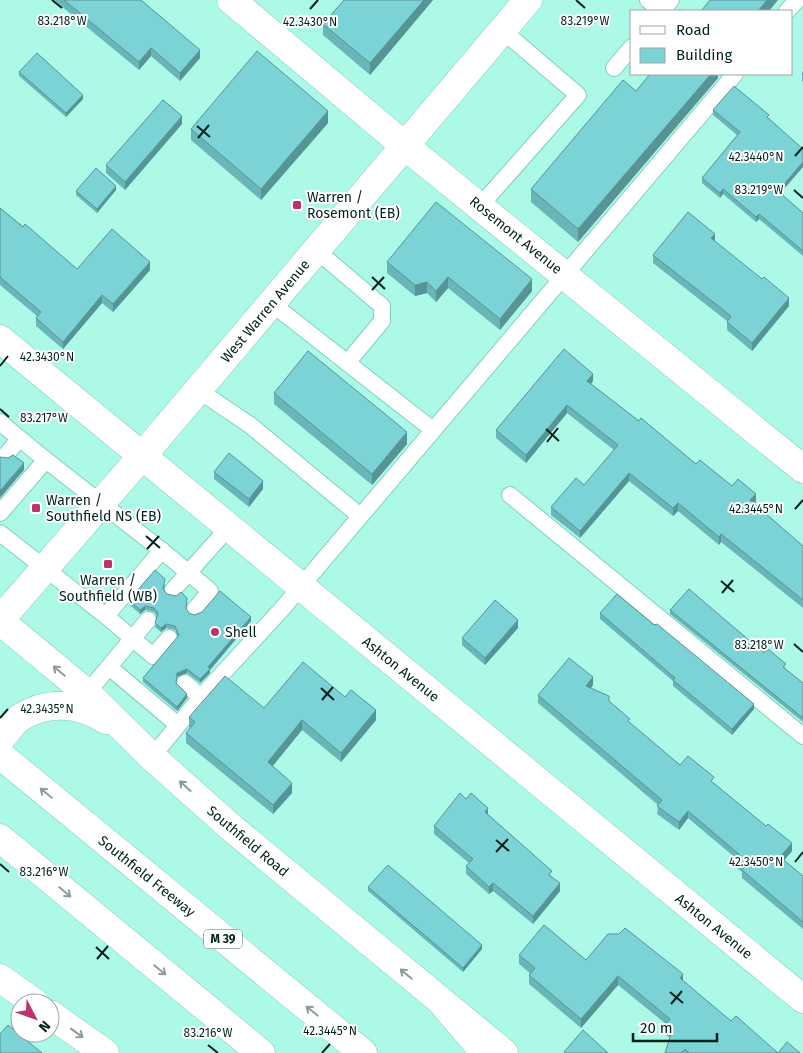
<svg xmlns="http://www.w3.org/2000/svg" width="803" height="1053" font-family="'Fira Sans',sans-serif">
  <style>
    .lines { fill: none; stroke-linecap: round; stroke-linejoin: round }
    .service-casing { stroke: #81cfbd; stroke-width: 18 }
    .minor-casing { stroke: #81cfbd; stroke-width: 29 }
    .secondary-casing { stroke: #81cfbd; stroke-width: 29 }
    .motorway-casing { stroke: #81cfbd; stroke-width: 29 }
    .service { stroke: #fff; stroke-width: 16 }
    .minor { stroke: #fff; stroke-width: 28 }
    .secondary { stroke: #fff; stroke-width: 28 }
    .motorway { stroke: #fff; stroke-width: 28 }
    .wall { fill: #6ab5b8 }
    .shaded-wall { fill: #569496 }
    .building { fill: #7bd3d6; stroke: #569496 }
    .oneway { stroke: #8d9c99 }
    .ticks { fill: none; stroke: #01221c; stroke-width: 2 }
    .poi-dot { fill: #bb326f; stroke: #fff; stroke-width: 2 }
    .labels { text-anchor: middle; stroke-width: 4; stroke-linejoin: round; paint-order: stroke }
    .shield { fill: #fff; stroke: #4d6460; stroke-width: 1 }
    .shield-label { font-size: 12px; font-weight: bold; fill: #01221c }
    .poi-label { font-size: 14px; fill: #01221c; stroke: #fff; text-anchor: start }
    .street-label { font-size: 14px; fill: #01221c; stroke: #fff }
    .ticks-label { font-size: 12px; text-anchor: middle; fill: #01221c; stroke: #fff; stroke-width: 4; stroke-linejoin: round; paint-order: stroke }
  </style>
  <rect width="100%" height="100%" fill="#abf9e6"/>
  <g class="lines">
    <defs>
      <path id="service" d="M 648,0 L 661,11 L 671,0
        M 787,11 L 797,0
        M 614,68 L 632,47
        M 480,206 L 578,95 L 502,30
        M 316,250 L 382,306 L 382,321 L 347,363
        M 271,303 L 433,430
        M 198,390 L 250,425 L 360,516
        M 0,422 C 68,481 142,531 210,591 L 195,609
        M 5,456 L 19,439
        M 510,495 L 803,736
        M 0,513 L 45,461
        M 0,533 L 106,616 L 162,550
        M 173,590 L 229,527
        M 106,616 L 153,656 L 169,638
        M 109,667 L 178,725
        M 185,683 L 201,697
        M 87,693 L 148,620
        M 152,757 L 201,697 L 281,610 L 735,74"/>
      <path id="minor" d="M 231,0 L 405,146 L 803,469
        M 0,339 L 803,999"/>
      <path id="secondary" d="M 0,620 L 142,456 L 528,0
        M 0,621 L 87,693 L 152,757 L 234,830 L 504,1053
        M 0,740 C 6,733 13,722 21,717 C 48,700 80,703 106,720
        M 0,978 L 35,1003
        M 50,1014 L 105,1053"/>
      <path id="motorway" d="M 0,755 L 363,1053
        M 0,838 L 261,1053
        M 444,1005 L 485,1053"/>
    </defs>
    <use href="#service" class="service-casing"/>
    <use href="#minor" class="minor-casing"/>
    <use href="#secondary" class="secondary-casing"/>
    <use href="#motorway" class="motorway-casing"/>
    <use href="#service" class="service"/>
    <use href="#minor" class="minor"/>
    <use href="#secondary" class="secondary"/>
    <use href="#motorway" class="motorway"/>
  </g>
  <path class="wall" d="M 54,0 L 141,0 L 200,58 L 180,81 L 151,56 L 139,70 Z
    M 344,0 L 433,0 L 370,75 L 323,35 L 323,24 Z
    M 803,71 L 803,82 L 802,81 L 802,73 Z
    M 19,72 L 83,99 L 66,117 L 19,76 Z
    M 718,74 L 718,78 L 578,242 L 531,202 L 531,189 L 636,91 Z
    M 713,110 L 769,119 L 780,193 L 803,213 L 803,256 L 759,219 L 756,222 L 723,194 L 720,198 L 702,183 L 702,178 L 737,135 L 713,115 Z
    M 328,123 L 261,200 L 191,140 L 191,129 Z
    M 182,124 L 125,190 L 106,173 L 106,165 Z
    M 116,190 L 97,213 L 76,195 L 76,191 Z
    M 0,208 L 77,269 L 150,270 L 113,312 L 102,303 L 63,349 L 36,326 L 36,318 L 37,316 L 0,285 Z
    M 715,241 L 789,306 L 752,351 L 727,330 L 727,321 L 653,263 L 653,255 Z
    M 387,262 L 532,291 L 500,330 L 448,288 L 436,302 L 427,293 L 415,296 L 387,273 Z
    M 593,381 L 591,384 L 639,421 L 696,464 L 756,502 L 754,504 L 803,546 L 803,608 L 721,542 L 719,545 L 678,511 L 673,516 L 629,481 L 580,538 L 551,515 L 551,507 L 584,485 L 614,450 L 567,413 L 526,463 L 496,438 L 496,430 Z
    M 274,393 L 407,444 L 372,485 L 274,404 Z
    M 214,472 L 263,489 L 249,507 L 214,479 Z
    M 165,584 L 164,590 L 167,594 L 187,602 L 186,609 L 189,613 L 194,615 L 251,621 L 210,670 L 210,673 L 200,683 L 187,673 L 177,677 L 176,683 L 187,698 L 177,711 L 143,682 L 143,678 L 178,637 L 175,630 L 166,628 L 161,632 L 155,627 L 157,616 L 154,612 L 145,610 L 140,614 L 129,604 L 129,600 Z
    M 670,610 L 764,653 L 786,668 L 785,669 L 803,683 L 803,722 L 670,614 Z
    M 600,613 L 754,709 L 732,735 L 673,686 L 673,681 L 600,619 Z
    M 518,628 L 485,665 L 462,645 L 462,638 Z
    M 593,685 L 591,688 L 609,702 L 630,723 L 680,765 L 714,783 L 792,851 L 784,860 L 803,876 L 803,929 L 742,878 L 742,872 L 737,868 L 738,860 L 688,818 L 679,830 L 657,814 L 658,805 L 538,703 L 538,695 Z
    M 345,697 L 376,720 L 341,762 L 302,730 L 272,766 L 292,793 L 273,814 L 186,743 L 186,733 L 190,728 L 189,727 L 189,717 L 264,708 Z
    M 466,799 L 488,815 L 552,877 L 560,891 L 533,924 L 493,891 L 489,894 L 466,874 L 466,866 L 469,863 L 434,834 L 434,826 Z
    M 368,887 L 482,949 L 463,972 L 368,891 Z
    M 519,955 L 586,960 L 683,981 L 731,1021 L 778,1053 L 800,1053 L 665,1053 L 670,1038 L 665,1034 L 665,1025 L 666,1024 L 618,985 L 581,1028 L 529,984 L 529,975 L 530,973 L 519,964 Z"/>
  <path class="shaded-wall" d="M 424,0 L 433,0 L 370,75 L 370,63 Z
    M 767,0 L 778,0 L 769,11 L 758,11 Z
    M 151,48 L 151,56 L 139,70 L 139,62 Z
    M 200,50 L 200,58 L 180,81 L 180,73 Z
    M 711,74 L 718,74 L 718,78 L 578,242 L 578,229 Z
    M 83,95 L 83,99 L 66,117 L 66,113 Z
    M 328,111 L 328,123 L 261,200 L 261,189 Z
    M 182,116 L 182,124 L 125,190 L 125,182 Z
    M 803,162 L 803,167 L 778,196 L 778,191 Z
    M 116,186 L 116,190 L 97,213 L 97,209 Z
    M 723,189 L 723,194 L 720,198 L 720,193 Z
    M 759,214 L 759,219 L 756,222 L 756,217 Z
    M 715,234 L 715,242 L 711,238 Z
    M 150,262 L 150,270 L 113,312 L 113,304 Z
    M 448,277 L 448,288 L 436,302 L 436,291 Z
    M 532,279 L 532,291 L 500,330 L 500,319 Z
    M 427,282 L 427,293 L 415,296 L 415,285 Z
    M 102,295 L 102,303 L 63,349 L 63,342 Z
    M 789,298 L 789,306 L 752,351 L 752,343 Z
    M 593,374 L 593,381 L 587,389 L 587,381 Z
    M 567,405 L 567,413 L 526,463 L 526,455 Z
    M 407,432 L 407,444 L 372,485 L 372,474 Z
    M 24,463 L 24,470 L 0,498 L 0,491 Z
    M 629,473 L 629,481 L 580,538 L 580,531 Z
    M 263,481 L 263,489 L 249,507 L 249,499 Z
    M 756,494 L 756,502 L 750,508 L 750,500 Z
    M 678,503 L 678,511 L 673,516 L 673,508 Z
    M 721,534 L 721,542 L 719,545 L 719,537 Z
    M 145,606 L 145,610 L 140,614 L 140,610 Z
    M 251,617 L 251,621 L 210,670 L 210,673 L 200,683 L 200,679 L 208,667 Z
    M 518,620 L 518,628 L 485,665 L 485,658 Z
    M 166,624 L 166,628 L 161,632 L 161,628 Z
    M 187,669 L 187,673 L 177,677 L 176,687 L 177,673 Z
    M 593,677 L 593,685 L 586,694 L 586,686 Z
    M 187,694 L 187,698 L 177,711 L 177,707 Z
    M 754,704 L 754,709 L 732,735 L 732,729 Z
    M 376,710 L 376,720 L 341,762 L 341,753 Z
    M 302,720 L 302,730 L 268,772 L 268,762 Z
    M 292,783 L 292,793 L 273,814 L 273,805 Z
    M 488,808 L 488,816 L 485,812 Z
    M 688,811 L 688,818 L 679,830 L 679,822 Z
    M 792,843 L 792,851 L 780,865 L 780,857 Z
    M 493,883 L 493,891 L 489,894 L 489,887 Z
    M 560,883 L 560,891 L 533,924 L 533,916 Z
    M 482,945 L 482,949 L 463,972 L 463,968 Z
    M 683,974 L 683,983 L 680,978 Z
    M 618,976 L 618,985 L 581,1028 L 581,1019 Z"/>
  <path class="building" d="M 64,0 L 141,0 L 200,50 L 180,73 L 151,48 L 139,62 Z
    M 344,0 L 424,0 L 370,63 L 323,24 Z
    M 710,0 L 767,0 L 758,11 L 701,11 Z
    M 257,51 L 328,111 L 261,189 L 191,129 Z
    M 37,53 L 83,95 L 66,113 L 19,72 Z
    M 650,74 L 711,74 L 578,229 L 531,189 L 623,80 L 636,91 Z
    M 734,86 L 769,115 L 767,117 L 803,149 L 803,162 L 778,191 L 803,213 L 803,251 L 759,214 L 756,217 L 723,189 L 720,193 L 702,178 L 740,132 L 713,110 Z
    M 163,100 L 182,116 L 125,182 L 106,165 Z
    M 96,168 L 116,186 L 97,209 L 76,191 Z
    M 436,202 L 532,279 L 500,319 L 448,277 L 436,291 L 427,282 L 415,285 L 387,262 Z
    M 0,208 L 23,227 L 25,224 L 77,269 L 112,229 L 150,262 L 113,304 L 102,295 L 63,342 L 36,318 L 41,312 L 0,277 Z
    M 688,212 L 715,234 L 711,238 L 762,279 L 764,277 L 789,298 L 752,343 L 727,322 L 731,316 L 653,255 Z
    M 564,349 L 593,374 L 587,381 L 639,421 L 641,418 L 696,464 L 700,460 L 732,486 L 738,479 L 756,494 L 750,500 L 803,546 L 803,600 L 721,534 L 719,537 L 678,503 L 673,508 L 629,473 L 580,531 L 551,507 L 576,478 L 584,485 L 618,445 L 567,405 L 526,455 L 496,430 Z
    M 308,351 L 407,432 L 372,474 L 274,393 Z
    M 229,453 L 263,481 L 249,499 L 214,472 Z
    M 13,455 L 24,463 L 0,491 L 0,457 L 8,458 Z
    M 155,570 L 165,579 L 163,589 L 167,594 L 176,596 L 181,592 L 187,598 L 186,608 L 189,613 L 194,615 L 202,612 L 220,591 L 251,617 L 208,667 L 210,669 L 200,679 L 187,669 L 177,673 L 176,683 L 187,694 L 177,707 L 143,678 L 179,635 L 175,626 L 166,624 L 161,628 L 155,623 L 158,613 L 154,608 L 145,606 L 140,610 L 129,600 Z
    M 689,589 L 764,653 L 768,649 L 786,664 L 783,667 L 803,683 L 803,718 L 670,610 Z
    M 617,594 L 654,625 L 657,624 L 754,704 L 732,729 L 673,680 L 675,678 L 600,613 Z
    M 495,600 L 518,620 L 485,658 L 462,638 Z
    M 569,658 L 593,677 L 586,686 L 609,696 L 609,701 L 630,719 L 628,721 L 680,765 L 688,756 L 714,777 L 711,781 L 766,826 L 768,824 L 792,843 L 780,857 L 803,876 L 803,922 L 742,870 L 745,867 L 737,860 L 741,856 L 688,811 L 679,822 L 657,806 L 662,800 L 538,695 Z
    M 303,662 L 345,697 L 351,690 L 376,710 L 341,753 L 302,720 L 268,762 L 292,783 L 273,805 L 186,733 L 195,722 L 189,717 L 225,676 L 264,708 Z
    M 460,793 L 466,799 L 471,793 L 488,808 L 485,812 L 552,871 L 549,875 L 560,883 L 533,916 L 493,883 L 489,887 L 466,866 L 473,859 L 434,826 Z
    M 388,865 L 482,945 L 463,968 L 368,887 Z
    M 544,925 L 586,960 L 608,934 L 619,934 L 625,928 L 683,974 L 680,978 L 731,1021 L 736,1016 L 778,1053 L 787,1042 L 800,1053 L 689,1053 L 685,1049 L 681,1053 L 665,1053 L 672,1031 L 665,1025 L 670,1019 L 618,976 L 581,1019 L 529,975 L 535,968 L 519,955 Z
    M 8,1025 L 42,1053 L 0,1053 L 0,1034 Z
    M 583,1030 L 608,1053 L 565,1053 L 564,1052 Z"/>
  <defs><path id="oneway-shaft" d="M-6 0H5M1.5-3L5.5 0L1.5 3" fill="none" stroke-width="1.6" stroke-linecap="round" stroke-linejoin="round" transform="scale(1.25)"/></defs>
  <g class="oneway">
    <use href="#oneway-shaft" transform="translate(59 671) rotate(-140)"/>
    <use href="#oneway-shaft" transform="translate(185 786) rotate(-138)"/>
    <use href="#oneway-shaft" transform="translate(46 793) rotate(-141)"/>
    <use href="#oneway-shaft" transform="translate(65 892) rotate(40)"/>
    <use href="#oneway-shaft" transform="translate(160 970) rotate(39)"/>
    <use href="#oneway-shaft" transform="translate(406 974) rotate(-140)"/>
    <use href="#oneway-shaft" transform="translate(312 1011) rotate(-141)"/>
    <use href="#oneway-shaft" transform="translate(77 1033) rotate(36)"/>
  </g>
  <path class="ticks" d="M 52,0 L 62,8M 576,0 L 585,8M 310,9 L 318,0M 197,126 L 210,137M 198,138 L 209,125M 795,156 L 803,147M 794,190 L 803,198M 372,277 L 385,289M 372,290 L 384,277M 0,366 L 8,356M 0,409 L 9,417M 546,429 L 559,441M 547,442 L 558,428M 795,509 L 803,500M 146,536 L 160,548M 147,549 L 159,536M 721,581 L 734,592M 722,593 L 733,580M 794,644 L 803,652M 321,688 L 334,700M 322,700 L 333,687M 0,718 L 8,709M 496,840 L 509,851M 496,852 L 508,839M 795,862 L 803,852M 0,864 L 9,872M 96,947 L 109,959M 97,959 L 108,946M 670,992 L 683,1003M 671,1004 L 682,991M 208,1045 L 218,1053M 322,1053 L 330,1044"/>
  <g class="poi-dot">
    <rect x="292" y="200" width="10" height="10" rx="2.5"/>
    <rect x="31" y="503" width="10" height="10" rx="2.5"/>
    <rect x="103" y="559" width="10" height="10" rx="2.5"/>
    <circle cx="215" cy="632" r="5"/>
  </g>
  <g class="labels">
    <rect class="shield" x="204" y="929.5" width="38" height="19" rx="4"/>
    <g class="shield-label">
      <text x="223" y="943">M 39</text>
    </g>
    <g class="poi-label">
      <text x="307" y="202">Warren /<tspan x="307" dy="16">Rosemont (EB)</tspan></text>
      <text x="46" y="505">Warren /<tspan x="46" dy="16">Southfield NS (EB)</tspan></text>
      <text x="108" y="585" text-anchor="middle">Warren /<tspan x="108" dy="16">Southfield (WB)</tspan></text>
      <text x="225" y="637">Shell</text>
    </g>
    <g class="street-label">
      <text transform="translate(516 235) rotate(39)" y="5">Rosemont Avenue</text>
      <text transform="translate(265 311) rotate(-50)" y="5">West Warren Avenue</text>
      <text transform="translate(401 669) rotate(39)" y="5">Ashton Avenue</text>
      <text transform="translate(248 841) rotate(40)" y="5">Southfield Road</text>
      <text transform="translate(147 876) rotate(39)" y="5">Southfield Freeway</text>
      <text transform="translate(714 926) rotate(39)" y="5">Ashton Avenue</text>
    </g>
  </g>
  <g class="ticks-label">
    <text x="62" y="25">83.218°W</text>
    <text x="585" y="25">83.219°W</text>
    <text x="310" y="26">42.3430°N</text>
    <text x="756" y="161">42.3440°N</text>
    <text x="759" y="194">83.219°W</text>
    <text x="47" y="361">42.3430°N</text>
    <text x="44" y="422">83.217°W</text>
    <text x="756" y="513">42.3445°N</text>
    <text x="759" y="649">83.218°W</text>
    <text x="47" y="713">42.3435°N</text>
    <text x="756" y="866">42.3450°N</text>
    <text x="44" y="876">83.216°W</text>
    <text x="330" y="1035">42.3445°N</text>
    <text x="208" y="1037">83.216°W</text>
  </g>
  <rect x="630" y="10" width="162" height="65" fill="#ffffff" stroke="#99a7a4"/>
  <rect x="640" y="26" width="25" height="8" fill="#ffffff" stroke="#99a7a4"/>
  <text x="676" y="35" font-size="15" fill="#01221c">Road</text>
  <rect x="640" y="48" width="25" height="15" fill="#7bd3d6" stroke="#99a7a4"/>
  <text x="676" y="60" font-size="15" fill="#01221c">Building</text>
  <g transform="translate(35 1018) rotate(131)"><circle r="24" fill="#ffffff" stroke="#99a7a4"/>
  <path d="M0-4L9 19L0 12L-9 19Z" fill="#bb326f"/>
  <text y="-8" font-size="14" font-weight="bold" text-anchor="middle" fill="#01221c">N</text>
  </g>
  <path d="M633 1033v8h84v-8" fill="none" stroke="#01221c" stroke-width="2.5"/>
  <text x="640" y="1033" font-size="15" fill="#01221c" stroke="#ffffff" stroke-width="4" paint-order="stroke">20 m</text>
</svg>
